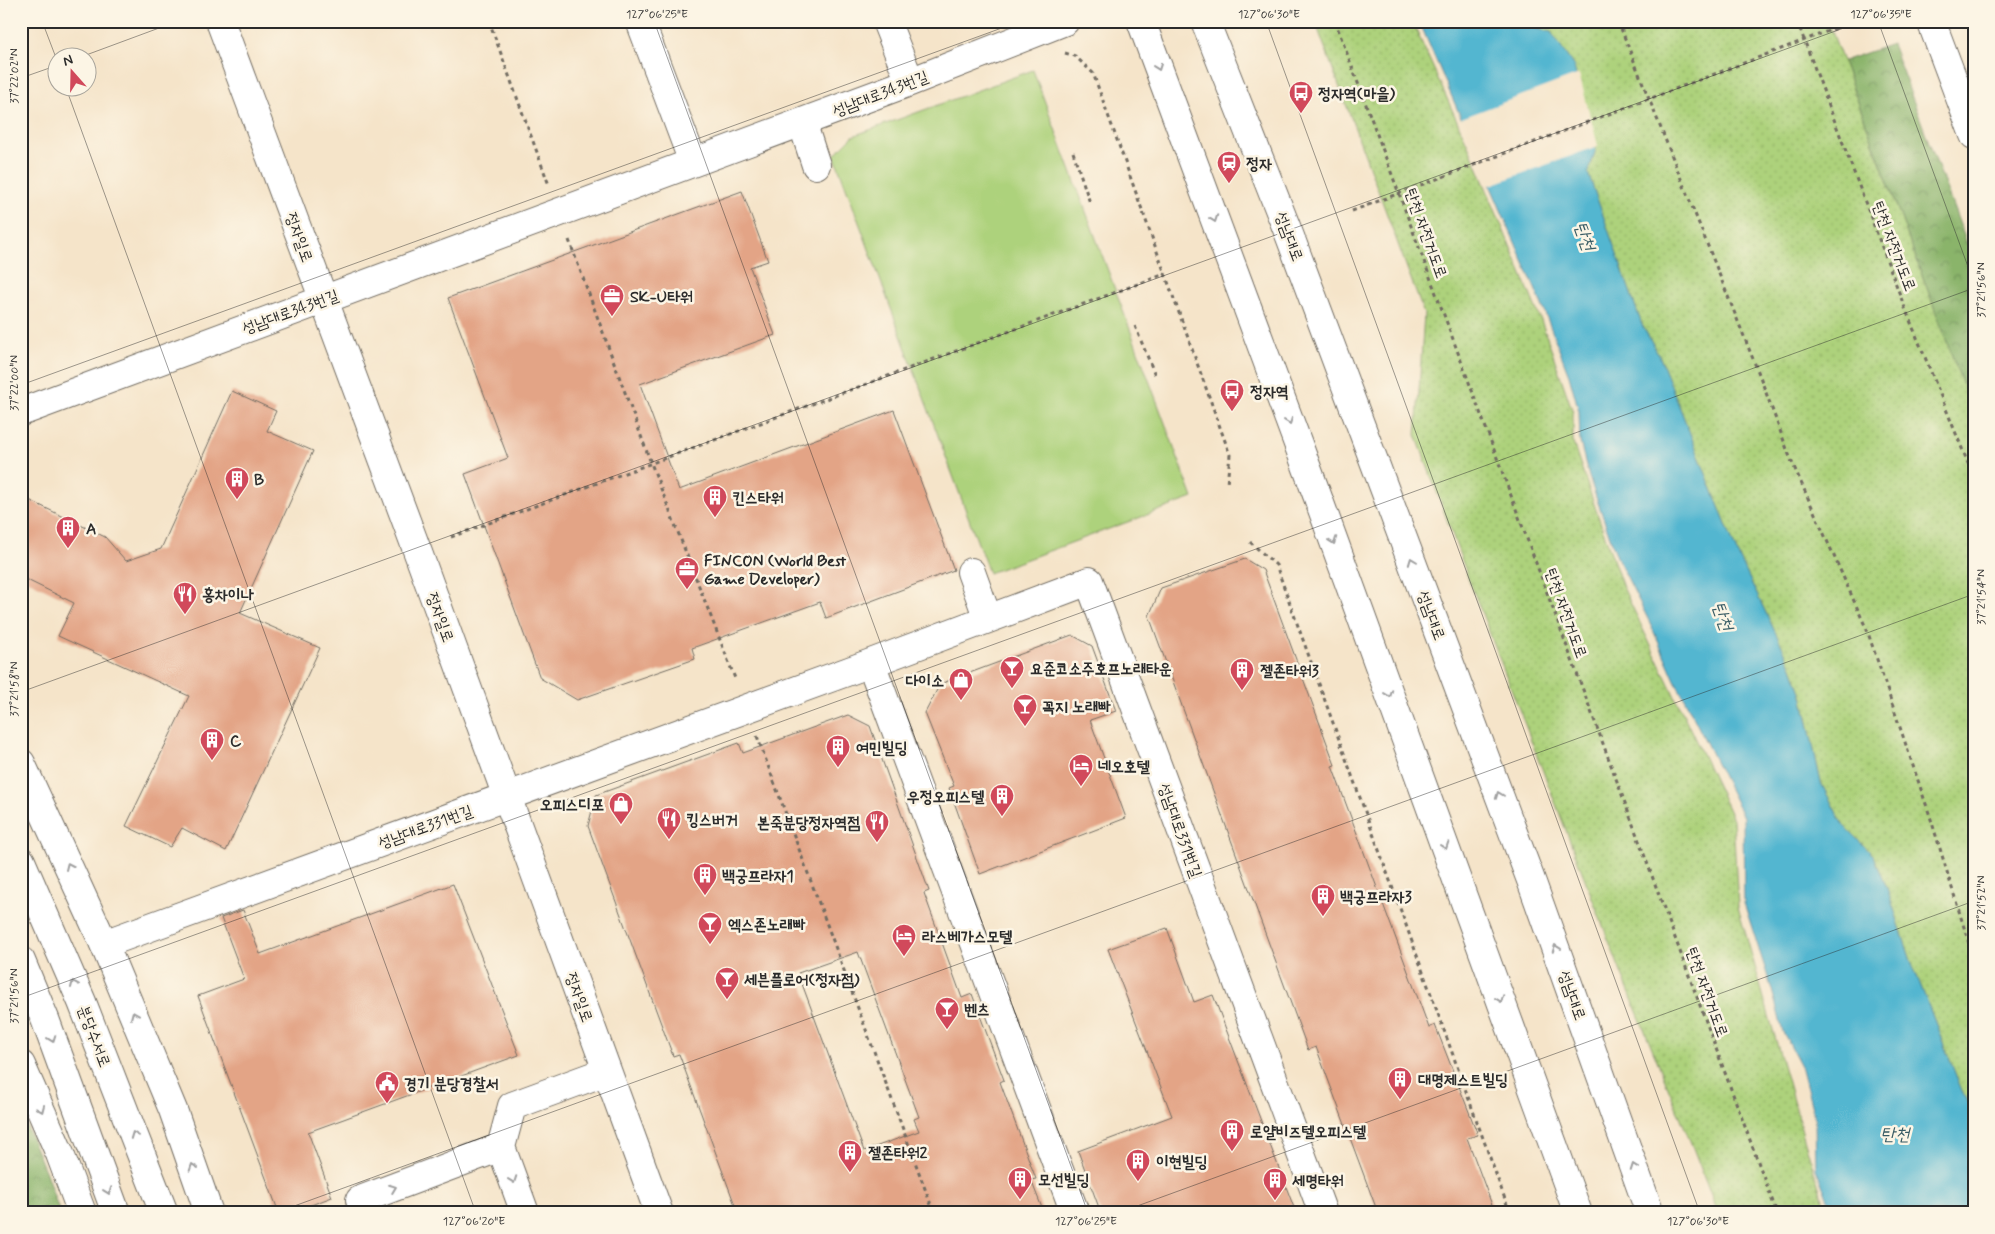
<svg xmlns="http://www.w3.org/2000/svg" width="1995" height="1234" font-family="Mynerve,'Poor Story',sans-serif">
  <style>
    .grass { fill: url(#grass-dots); stroke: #6c7e53 }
    .forest { fill: url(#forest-crowns); stroke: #5a704b }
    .green { fill: #add27b; stroke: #6c7e53 }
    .water { fill: #52b6d0; stroke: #3e707e }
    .pier { fill: #f5e4c9 }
    .building { fill: #e3a486; fill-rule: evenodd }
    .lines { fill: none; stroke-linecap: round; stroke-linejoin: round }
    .minor-casing { stroke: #726c62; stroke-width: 30 }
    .major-casing { stroke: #726c62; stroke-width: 30 }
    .highway-casing { stroke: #726c62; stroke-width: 30 }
    .path { stroke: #726c62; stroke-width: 3; stroke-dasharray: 4 4; stroke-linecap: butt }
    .minor { stroke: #fff; stroke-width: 28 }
    .major { stroke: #fff; stroke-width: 28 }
    .highway { stroke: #fff; stroke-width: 28 }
    .path-bridge { stroke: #726c62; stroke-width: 3; stroke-dasharray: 4 4; stroke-linecap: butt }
    .oneway { stroke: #a0a0a0 }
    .ticks { fill: none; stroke: #2b2b2b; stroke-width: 1; stroke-opacity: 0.45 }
    .labels { text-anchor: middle; stroke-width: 5; stroke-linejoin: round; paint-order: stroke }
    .street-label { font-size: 16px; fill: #2b2b2b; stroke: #fcf5e5 }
    .poi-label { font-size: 16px; font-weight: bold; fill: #2b2b2b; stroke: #fcf5e5; text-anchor: start }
    .water-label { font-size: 18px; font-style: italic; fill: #395c65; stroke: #fcf5e5 }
    .neatline { fill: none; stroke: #2b2b2b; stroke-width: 2 }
    .ticks-label { font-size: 12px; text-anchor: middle; fill: #2b2b2b }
  </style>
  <defs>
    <pattern id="grass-dots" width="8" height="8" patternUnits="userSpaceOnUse" patternTransform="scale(1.25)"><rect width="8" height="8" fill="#add27b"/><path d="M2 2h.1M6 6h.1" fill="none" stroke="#95b46a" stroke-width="1.8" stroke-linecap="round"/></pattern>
    <pattern id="forest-crowns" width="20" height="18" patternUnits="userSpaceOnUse" patternTransform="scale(1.25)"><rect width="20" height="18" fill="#8ab46b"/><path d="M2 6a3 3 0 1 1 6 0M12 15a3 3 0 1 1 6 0" fill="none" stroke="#719358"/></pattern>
  </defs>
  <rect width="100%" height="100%" fill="#fcf5e5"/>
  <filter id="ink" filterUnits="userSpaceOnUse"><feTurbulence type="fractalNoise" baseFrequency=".02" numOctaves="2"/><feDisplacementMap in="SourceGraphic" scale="10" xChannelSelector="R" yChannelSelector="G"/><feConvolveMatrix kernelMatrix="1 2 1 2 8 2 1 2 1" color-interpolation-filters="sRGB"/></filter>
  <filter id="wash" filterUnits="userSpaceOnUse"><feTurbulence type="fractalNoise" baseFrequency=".0096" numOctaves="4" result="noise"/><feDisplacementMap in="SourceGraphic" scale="20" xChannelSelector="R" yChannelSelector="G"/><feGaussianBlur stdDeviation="1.12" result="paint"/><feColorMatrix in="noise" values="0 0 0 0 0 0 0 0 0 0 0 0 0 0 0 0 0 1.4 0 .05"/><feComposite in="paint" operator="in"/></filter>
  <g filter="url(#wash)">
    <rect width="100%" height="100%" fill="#f5e4c9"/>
    <path class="grass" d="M 1315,21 L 1412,21 L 1472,154 L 1542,323 L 1573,412 L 1573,443 L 1622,585 L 1733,819 L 1738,907 L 1805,1142 L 1827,1213 L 1718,1213 L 1693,1148 L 1622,975 L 1469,580 L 1416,435 L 1424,314 Z
      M 1526,21 L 1828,21 L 1974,415 L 1974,1115 L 1964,1096 L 1911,961 L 1888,891 L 1874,856 L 1843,825 L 1821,783 L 1802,695 L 1792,667 L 1738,555 L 1659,355 L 1642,325 L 1588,173 L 1596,149 L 1551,33 L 1529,27 Z"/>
    <path class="forest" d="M 1892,44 L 1974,262 L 1974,415 L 1843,61 Z
      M 21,1113 L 46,1173 L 60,1213 L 21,1213 Z"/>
    <path class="green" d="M 1033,70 L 1193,498 L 989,573 L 834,155 L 853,136 Z"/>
    <path class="water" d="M 1419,21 L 1526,21 L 1529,27 L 1551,32 L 1574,67 L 1596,149 L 1588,173 L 1642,325 L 1659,355 L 1738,555 L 1792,667 L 1802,695 L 1821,783 L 1843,825 L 1874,856 L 1888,891 L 1911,961 L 1964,1096 L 1974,1115 L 1974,1213 L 1833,1213 L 1816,1169 L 1815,1120 L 1801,1066 L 1783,1032 L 1772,990 L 1744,903 L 1743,817 L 1675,680 L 1650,623 L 1617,557 L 1589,477 L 1580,442 L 1579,411 L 1569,375 L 1540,300 Z"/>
    <path class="pier" d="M 1579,74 L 1598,146 L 1488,186 L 1459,119 Z"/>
    <g id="blocks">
      <path class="building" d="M 742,191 L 768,261 L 750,267 L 775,335 L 640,384 L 679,490 L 894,410 L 954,570 L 826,618 L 820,602 L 692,648 L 695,659 L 577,700 L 540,678 L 465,474 L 508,458 L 448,298 Z
        M 232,391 L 276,411 L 267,431 L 313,451 L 240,613 L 320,648 L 226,851 L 182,828 L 170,847 L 126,826 L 189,696 L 58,636 L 74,603 L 21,577 L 21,496 L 105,537 L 126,561 L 161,549 Z
        M 1245,559 L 1263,570 L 1335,765 L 1332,766 L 1429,1028 L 1435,1025 L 1478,1135 L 1467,1138 L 1495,1213 L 1378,1213 L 1316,1047 L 1308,1050 L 1149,616 L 1161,588 Z
        M 1072,635 L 1092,646 L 1116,711 L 1090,720 L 1126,818 L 980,874 L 949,788 L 954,786 L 925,713 L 940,684 Z
        M 848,715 L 870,726 L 929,891 L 924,893 L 962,998 L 972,994 L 1004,1080 L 1000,1082 L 1036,1179 L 1031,1180 L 1044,1213 L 738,1213 L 679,1054 L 673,1056 L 588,826 L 596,795 L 739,743 L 743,753 ZM 858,952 L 919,1117 L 914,1119 L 919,1131 L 864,1151 L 798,973 Z
        M 453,884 L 519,1055 L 308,1132 L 332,1197 L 290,1213 L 279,1213 L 198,996 L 244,979 L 221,918 L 243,910 L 260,954 Z
        M 1167,928 L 1194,1002 L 1213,995 L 1296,1213 L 1101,1213 L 1078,1151 L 1172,1116 L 1108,949 Z"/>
    </g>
  </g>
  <g filter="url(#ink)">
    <use href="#blocks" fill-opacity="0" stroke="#726c62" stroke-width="1"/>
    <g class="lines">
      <defs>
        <path id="minor" d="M 220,21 L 417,550 L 659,1213
          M 640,21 L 693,162
          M 886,21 L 910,82
          M 802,122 L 816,165
          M 21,412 L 910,82 L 1065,21
          M 971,572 L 988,619
          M 871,663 L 1075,1213
          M 104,944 L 871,663 L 1089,581 L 1323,1213
          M 364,1213 L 360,1200 L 501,1147
          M 525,1213 L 501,1147 L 512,1106 L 607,1071"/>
        <path id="major" d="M 1141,21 L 1317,495 L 1578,1213
          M 1205,21 L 1289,234 L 1532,883 L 1650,1213
          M 1931,21 L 1974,135
          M 21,763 L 104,944 L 173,1110 L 209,1213
          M 21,1065 L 60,1154 L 82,1213"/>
        <path id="highway" d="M 21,861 L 82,1002 L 164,1213
          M 21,961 L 45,1019 L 116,1213"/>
      </defs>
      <use href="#minor" class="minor-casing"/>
      <use href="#major" class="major-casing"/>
      <use href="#highway" class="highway-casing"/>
      <path class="path" d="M 489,21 L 549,185
        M 1335,21 L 1777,1213
        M 1618,21 L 1759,374 L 1791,460 L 1867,630 L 1930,816 L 1974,960
        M 1797,21 L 1903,303 L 1974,478
        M 1065,53 L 1075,56 L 1093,73 L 1230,455 L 1227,484
        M 1073,152 L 1090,203
        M 1352,211 L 1368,205
        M 569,240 L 651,463 L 736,681
        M 1135,326 L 1155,375
        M 451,537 L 1165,274
        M 1250,542 L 1276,565 L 1510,1213
        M 757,736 L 934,1213"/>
      <use href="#minor" class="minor"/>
      <use href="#major" class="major"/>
      <use href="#highway" class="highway"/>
      <path class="path-bridge" d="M 1368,205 L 1855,21"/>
    </g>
    <defs><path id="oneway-chevron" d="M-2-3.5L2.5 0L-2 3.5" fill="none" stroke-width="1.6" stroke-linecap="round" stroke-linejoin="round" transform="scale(1.25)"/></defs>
    <g class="oneway">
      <use href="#oneway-chevron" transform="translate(1158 67) rotate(70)"/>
      <use href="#oneway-chevron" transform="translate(1214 219) rotate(70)"/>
      <use href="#oneway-chevron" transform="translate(1289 421) rotate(70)"/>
      <use href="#oneway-chevron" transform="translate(1333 541) rotate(70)"/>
      <use href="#oneway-chevron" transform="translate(1412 561) rotate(-111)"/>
      <use href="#oneway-chevron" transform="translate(1389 694) rotate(70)"/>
      <use href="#oneway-chevron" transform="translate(1499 795) rotate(-111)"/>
      <use href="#oneway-chevron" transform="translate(1445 846) rotate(70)"/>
      <use href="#oneway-chevron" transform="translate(69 866) rotate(-114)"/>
      <use href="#oneway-chevron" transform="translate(1556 948) rotate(-110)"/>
      <use href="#oneway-chevron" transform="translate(74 984) rotate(-113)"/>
      <use href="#oneway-chevron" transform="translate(1500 999) rotate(70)"/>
      <use href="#oneway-chevron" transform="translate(134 1015) rotate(-113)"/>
      <use href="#oneway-chevron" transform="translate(52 1039) rotate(70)"/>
      <use href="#oneway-chevron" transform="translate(41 1109) rotate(67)"/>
      <use href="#oneway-chevron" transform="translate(134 1135) rotate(-111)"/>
      <use href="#oneway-chevron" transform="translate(193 1167) rotate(-109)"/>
      <use href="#oneway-chevron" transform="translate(1634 1167) rotate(-110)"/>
      <use href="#oneway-chevron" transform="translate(513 1180) rotate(70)"/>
      <use href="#oneway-chevron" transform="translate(393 1188) rotate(-21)"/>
      <use href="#oneway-chevron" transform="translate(108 1191) rotate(70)"/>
    </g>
  </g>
  <path class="ticks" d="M 42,21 L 58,63M 654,21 L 1088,1213M 1266,21 L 1700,1213M 1878,21 L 1974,283M 78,58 L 178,21M 21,78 L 58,65M 66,88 L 476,1213M 21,385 L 1021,21M 21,692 L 1863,21M 21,998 L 1974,288M 275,1213 L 1974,594M 1118,1213 L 1974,901M 1961,1213 L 1974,1208"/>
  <defs>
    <symbol id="bus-pin" viewBox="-11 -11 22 30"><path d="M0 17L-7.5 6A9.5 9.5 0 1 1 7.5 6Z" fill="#d1495b" stroke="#fcf5e5"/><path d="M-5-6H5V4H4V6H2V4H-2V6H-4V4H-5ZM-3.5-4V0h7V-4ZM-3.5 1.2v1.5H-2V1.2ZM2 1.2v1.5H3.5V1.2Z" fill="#fff"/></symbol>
    <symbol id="station-pin" viewBox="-11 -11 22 30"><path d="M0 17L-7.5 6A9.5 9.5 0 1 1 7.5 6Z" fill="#d1495b" stroke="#fcf5e5"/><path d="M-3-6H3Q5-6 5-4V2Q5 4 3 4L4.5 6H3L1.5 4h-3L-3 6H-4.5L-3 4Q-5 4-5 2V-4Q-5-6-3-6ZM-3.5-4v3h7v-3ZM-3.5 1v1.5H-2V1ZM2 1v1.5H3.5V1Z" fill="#fff"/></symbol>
    <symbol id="office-pin" viewBox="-11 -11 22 30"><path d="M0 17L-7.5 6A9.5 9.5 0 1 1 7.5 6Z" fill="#d1495b" stroke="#fcf5e5"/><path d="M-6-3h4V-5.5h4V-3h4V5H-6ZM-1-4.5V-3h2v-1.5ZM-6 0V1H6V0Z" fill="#fff"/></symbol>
    <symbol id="building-pin" viewBox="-11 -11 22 30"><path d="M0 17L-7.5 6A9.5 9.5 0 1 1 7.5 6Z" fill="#d1495b" stroke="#fcf5e5"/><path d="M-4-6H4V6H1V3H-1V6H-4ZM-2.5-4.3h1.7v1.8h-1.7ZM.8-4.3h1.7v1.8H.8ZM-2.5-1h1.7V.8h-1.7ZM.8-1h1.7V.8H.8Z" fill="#fff"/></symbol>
    <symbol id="restaurant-pin" viewBox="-11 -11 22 30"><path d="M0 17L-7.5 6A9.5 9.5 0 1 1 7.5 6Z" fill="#d1495b" stroke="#fcf5e5"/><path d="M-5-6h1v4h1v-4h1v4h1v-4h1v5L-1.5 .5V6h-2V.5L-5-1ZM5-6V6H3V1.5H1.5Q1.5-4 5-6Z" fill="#fff"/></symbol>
    <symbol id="bar-pin" viewBox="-11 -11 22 30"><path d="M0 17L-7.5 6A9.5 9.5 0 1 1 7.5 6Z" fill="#d1495b" stroke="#fcf5e5"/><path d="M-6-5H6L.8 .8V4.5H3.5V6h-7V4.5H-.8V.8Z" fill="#fff"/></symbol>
    <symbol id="shop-pin" viewBox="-11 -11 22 30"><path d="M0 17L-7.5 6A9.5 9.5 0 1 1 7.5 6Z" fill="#d1495b" stroke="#fcf5e5"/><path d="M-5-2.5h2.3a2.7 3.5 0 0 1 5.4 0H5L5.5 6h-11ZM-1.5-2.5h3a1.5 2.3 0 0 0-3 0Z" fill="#fff"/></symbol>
    <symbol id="hotel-pin" viewBox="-11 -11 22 30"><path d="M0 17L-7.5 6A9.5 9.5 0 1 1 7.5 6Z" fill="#d1495b" stroke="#fcf5e5"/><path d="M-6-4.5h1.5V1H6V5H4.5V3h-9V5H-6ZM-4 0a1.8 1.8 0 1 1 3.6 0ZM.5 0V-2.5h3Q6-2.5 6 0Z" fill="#fff"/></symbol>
    <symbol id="civic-pin" viewBox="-11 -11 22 30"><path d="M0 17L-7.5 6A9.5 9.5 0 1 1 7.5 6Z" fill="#d1495b" stroke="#fcf5e5"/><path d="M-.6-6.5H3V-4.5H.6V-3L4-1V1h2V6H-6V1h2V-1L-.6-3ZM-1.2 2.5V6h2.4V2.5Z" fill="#fff"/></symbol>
  </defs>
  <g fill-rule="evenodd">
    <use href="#bus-pin" x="1287" y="79" width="28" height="38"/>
    <use href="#station-pin" x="1215" y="149" width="28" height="38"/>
    <use href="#office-pin" x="598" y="282" width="28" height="38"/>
    <use href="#bus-pin" x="1218" y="377" width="28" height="38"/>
    <use href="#building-pin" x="223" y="465" width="28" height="38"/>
    <use href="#building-pin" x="701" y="483" width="28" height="38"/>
    <use href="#building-pin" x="54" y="514" width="28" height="38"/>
    <use href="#office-pin" x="673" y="555" width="28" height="38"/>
    <use href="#restaurant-pin" x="171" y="580" width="28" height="38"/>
    <use href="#bar-pin" x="998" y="654" width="28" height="38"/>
    <use href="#building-pin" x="1228" y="656" width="28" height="38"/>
    <use href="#shop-pin" x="947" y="666" width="28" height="38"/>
    <use href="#bar-pin" x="1011" y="692" width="28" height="38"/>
    <use href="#building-pin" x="198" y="726" width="28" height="38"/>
    <use href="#building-pin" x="824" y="733" width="28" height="38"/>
    <use href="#hotel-pin" x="1067" y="752" width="28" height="38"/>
    <use href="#building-pin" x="988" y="782" width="28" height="38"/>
    <use href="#shop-pin" x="607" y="790" width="28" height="38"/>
    <use href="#restaurant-pin" x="655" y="805" width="28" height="38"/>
    <use href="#restaurant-pin" x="863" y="808" width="28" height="38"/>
    <use href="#building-pin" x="691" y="861" width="28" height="38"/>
    <use href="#building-pin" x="1309" y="882" width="28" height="38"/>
    <use href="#bar-pin" x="696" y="910" width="28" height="38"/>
    <use href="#hotel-pin" x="890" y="922" width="28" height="38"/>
    <use href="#bar-pin" x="713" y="965" width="28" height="38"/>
    <use href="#bar-pin" x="933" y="995" width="28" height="38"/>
    <use href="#building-pin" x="1386" y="1065" width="28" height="38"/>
    <use href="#civic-pin" x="373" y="1069" width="28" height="38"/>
    <use href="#building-pin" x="1218" y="1117" width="28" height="38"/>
    <use href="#building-pin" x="836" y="1138" width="28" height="38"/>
    <use href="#building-pin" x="1124" y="1147" width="28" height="38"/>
    <use href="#building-pin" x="1006" y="1165" width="28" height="38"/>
    <use href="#building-pin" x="1261" y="1166" width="28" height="38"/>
  </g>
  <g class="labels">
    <g class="street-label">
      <text transform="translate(880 93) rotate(-21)" y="6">성남대로343번길</text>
      <text transform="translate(1427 233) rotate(70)" y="6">탄천 자전거도로</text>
      <text transform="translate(1290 236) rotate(69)" y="6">성남대로</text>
      <text transform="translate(300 237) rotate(70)" y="6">정자일로</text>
      <text transform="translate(1895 246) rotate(69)" y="6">탄천 자전거도로</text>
      <text transform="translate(290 311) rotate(-20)" y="6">성남대로343번길</text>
      <text transform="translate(1567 613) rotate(70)" y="6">탄천 자전거도로</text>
      <text transform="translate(1432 615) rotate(69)" y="6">성남대로</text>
      <text transform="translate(441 617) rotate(70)" y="6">정자일로</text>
      <text transform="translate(425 826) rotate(-20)" y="6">성남대로331번길</text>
      <text transform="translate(1181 830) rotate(70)" y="6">성남대로331번길</text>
      <text transform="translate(1708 992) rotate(70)" y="6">탄천 자전거도로</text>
      <text transform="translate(1573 995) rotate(70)" y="6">성남대로</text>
      <text transform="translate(580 997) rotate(70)" y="6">정자일로</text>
      <text transform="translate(95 1036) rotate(69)" y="6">분당수서로</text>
    </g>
    <g class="poi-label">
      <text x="1318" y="99">정자역(마을)</text>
      <text x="1246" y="169">정자</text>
      <text x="630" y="302">SK-U타워</text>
      <text x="1250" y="397">정자역</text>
      <text x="254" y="485">B</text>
      <text x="732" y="503">킨스타워</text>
      <text x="86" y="534">A</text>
      <text x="704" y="566">FINCON (World Best<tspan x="704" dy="18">Game Developer)</tspan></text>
      <text x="202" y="600">홍차이나</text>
      <text x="1030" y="674">요준코소주호프노래타운</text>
      <text x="1260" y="676">젤존타워3</text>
      <text x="944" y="686" text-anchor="end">다이소</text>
      <text x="1042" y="712">꼭지 노래빠</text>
      <text x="230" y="746">C</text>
      <text x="856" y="753">여민빌딩</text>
      <text x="1098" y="772">네오호텔</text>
      <text x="984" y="802" text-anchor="end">우정오피스텔</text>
      <text x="604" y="810" text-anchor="end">오피스디포</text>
      <text x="686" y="825">킹스버거</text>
      <text x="860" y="828" text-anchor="end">본죽분당정자역점</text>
      <text x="722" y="881">백궁프라자1</text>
      <text x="1340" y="902">백궁프라자3</text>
      <text x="728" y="930">엑스존노래빠</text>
      <text x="922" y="942">라스베가스모텔</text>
      <text x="744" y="985">세븐플로어(정자점)</text>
      <text x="964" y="1015">벤츠</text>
      <text x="1418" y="1085">대명제스트빌딩</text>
      <text x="404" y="1089">경기 분당경찰서</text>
      <text x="1250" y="1137">로얄비즈텔오피스텔</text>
      <text x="868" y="1158">젤존타워2</text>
      <text x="1156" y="1167">이현빌딩</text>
      <text x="1038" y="1185">모선빌딩</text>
      <text x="1292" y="1186">세명타워</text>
    </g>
    <g class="water-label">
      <text transform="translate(1585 236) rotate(70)" y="6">탄천</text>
      <text transform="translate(1723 616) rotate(70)" y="6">탄천</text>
      <text x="1895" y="1140">탄천</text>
    </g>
  </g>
  <rect width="1995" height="1234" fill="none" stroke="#fcf5e5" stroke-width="55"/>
  <g transform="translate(72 72) rotate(340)"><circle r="24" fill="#fcf5e5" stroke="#a8a49b"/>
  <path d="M0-4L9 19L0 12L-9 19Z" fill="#d1495b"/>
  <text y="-8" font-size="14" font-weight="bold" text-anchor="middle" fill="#2b2b2b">N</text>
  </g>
  <rect x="28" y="28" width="1940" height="1178" class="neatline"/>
  <g class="ticks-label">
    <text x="657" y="18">127°06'25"E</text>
    <text x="1269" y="18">127°06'30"E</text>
    <text x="1881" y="18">127°06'35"E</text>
    <text transform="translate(14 76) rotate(-90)" y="4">37°22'02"N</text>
    <text transform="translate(1981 290) rotate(-90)" y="4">37°21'56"N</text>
    <text transform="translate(14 383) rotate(-90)" y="4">37°22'00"N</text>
    <text transform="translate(1981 597) rotate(-90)" y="4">37°21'54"N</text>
    <text transform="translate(14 689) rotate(-90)" y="4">37°21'58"N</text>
    <text transform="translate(1981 903) rotate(-90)" y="4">37°21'52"N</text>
    <text transform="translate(14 996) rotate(-90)" y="4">37°21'56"N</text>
    <text x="474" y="1225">127°06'20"E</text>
    <text x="1086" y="1225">127°06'25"E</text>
    <text x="1698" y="1225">127°06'30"E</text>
  </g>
</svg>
